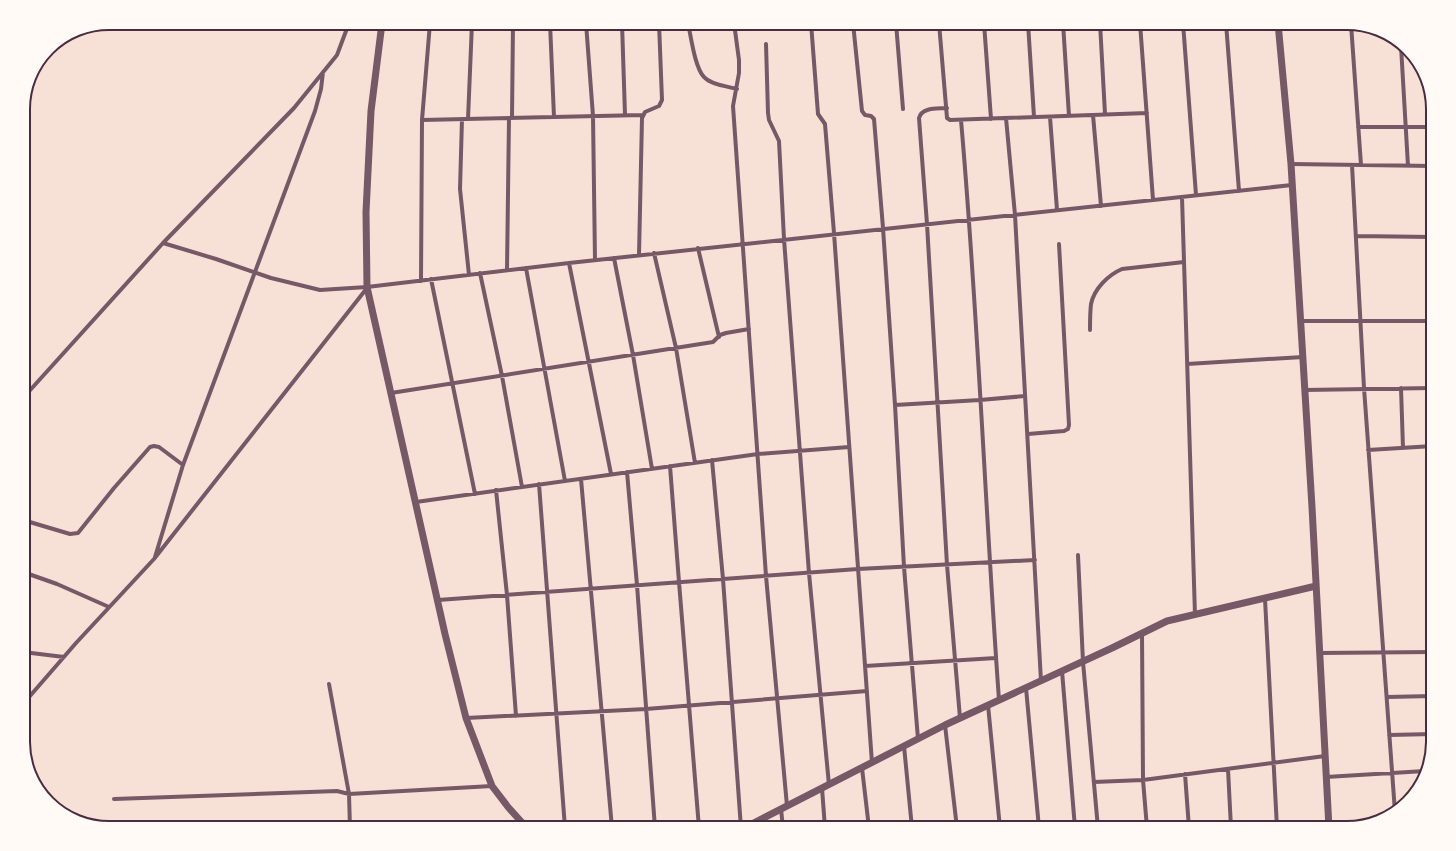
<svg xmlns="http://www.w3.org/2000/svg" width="1456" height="851" font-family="Helvetica,sans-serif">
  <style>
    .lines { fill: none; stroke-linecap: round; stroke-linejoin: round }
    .minor { stroke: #755966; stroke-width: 4 }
    .tertiary { stroke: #755966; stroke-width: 7 }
    .rim { fill: none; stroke: #4a2c40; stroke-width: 2 }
  </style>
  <rect width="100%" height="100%" fill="#f7e1d7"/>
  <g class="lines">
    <path class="minor" d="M 550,23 L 554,117
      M 586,23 L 593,116 L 595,260
      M 622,23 L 625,115
      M 688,23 C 691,37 695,68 704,77 C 711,85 727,86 737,89
      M 734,23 L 739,60 L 739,73 L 733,106 L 766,576 L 787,806
      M 811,23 L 818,114 L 825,124 L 834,233 L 872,763
      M 853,23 L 862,111 L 865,115 L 871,116 L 874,119 L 883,228 L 895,405 L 904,567 L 918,739
      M 896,23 L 903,109
      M 939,23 L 947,118 L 950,120 L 1147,113
      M 984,23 L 991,119
      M 1028,23 L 1034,117
      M 1063,23 L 1069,116
      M 1100,23 L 1105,114
      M 1140,23 L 1153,200
      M 1183,23 L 1196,195
      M 1226,23 L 1239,191
      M 1351,24 L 1361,165
      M 766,44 L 768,113 L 769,120 L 779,141 L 784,239 L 809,573 L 829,785
      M 1401,46 L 1408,166
      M 947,108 C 937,109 922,107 919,118 L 927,224 L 947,565 L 960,718
      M 1093,115 L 1101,206
      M 1050,117 L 1057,210
      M 512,118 L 513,23
      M 1006,118 L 1015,215 L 1041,681
      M 462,119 L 460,189 L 469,275
      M 468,119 L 472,23
      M 422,120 L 643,115
      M 961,120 C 978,313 985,507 999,700
      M 1358,127 L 1433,127
      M 1291,164 L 1433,166
      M 1352,165 L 1364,388 L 1395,812
      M 1182,197 L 1195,615
      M 1356,236 L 1433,237
      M 1428,237 L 1430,321
      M 163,243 L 216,259 L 271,278 L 320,290 L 367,287 L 569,263 L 1292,185
      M 698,248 L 719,337
      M 654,253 L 676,348 L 695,463
      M 639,255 L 642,118 L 645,112 L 659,106 L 662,100 L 659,23
      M 614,258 L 633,355 L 652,469
      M 569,263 L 611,474
      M 526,268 L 565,481
      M 507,270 L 509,118
      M 480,273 L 502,376 L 522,487
      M 431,279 L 475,494
      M 421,281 L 422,120 L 430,23
      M 1300,321 L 1433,321
      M 1090,330 C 1090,322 1090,313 1091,304 C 1094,289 1108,275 1122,269 L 1184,262
      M 1187,364 L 1303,357
      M 1401,388 L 1403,448
      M 1304,390 L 1433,388
      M 391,393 L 713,342 L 720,335 L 726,333 L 749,329
      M 23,398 L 163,243 L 294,108 L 337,55 L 349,23
      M 895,405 L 980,400 L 1025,396
      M 1028,434 L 1064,431 L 1068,429 L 1069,425 L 1059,244
      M 1368,450 L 1433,446
      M 712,460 L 723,579 L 741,828
      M 670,466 L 679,582 L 699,828
      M 627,472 L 637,585 L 655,828
      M 581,479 L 612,828
      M 539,484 L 565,828
      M 496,490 L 507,595 L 516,716
      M 416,502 L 758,454 L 849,447
      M 23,520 L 70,534 L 78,533 L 114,488 L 150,447 L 154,446 L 159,447 L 183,465
      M 1078,555 L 1083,662 L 1098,828
      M 155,557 L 183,465 L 315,111 L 321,89 L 323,72
      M 23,572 L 57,584 L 109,607
      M 1265,599 L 1277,828
      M 438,600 L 858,569 L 1035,560
      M 1142,633 L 1143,780 L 1147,828
      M 23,652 L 64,657
      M 1319,653 L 1433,652
      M 865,666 L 996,658
      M 1062,671 L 1075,828
      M 329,684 L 349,794 L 350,828
      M 1026,688 L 1039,828
      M 1387,697 L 1433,696
      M 23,704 L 76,643 L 154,559 L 367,288
      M 988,705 L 1000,828
      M 466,718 L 646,709 L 867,691
      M 945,725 L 957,828
      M 1389,735 L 1433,734
      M 904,746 L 912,828
      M 862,768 L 869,828
      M 1228,769 L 1231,828
      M 1185,774 L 1189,828
      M 1326,777 L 1425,771
      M 1094,782 L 1143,780 L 1325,756
      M 822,788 L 825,828
      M 114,799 L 337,791 L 349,794 L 492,786
      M 781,809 L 783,828"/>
    <path class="tertiary" d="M 382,23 L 371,111 L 366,212 L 367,287 L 445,634 L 466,718 L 492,786 L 508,807 L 527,828
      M 1278,23 L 1291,164 L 1312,507 L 1329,828
      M 744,828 L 945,725 L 1112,648 L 1167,621 L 1316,586"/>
  </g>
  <path d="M0 0H1456V851H0ZM109 30H1347A79 79 0 0 1 1426 109V742A79 79 0 0 1 1347 821H109A79 79 0 0 1 30 742V109A79 79 0 0 1 109 30Z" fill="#fffaf5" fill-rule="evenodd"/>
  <path class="rim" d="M109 30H1347A79 79 0 0 1 1426 109V742A79 79 0 0 1 1347 821H109A79 79 0 0 1 30 742V109A79 79 0 0 1 109 30Z"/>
</svg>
